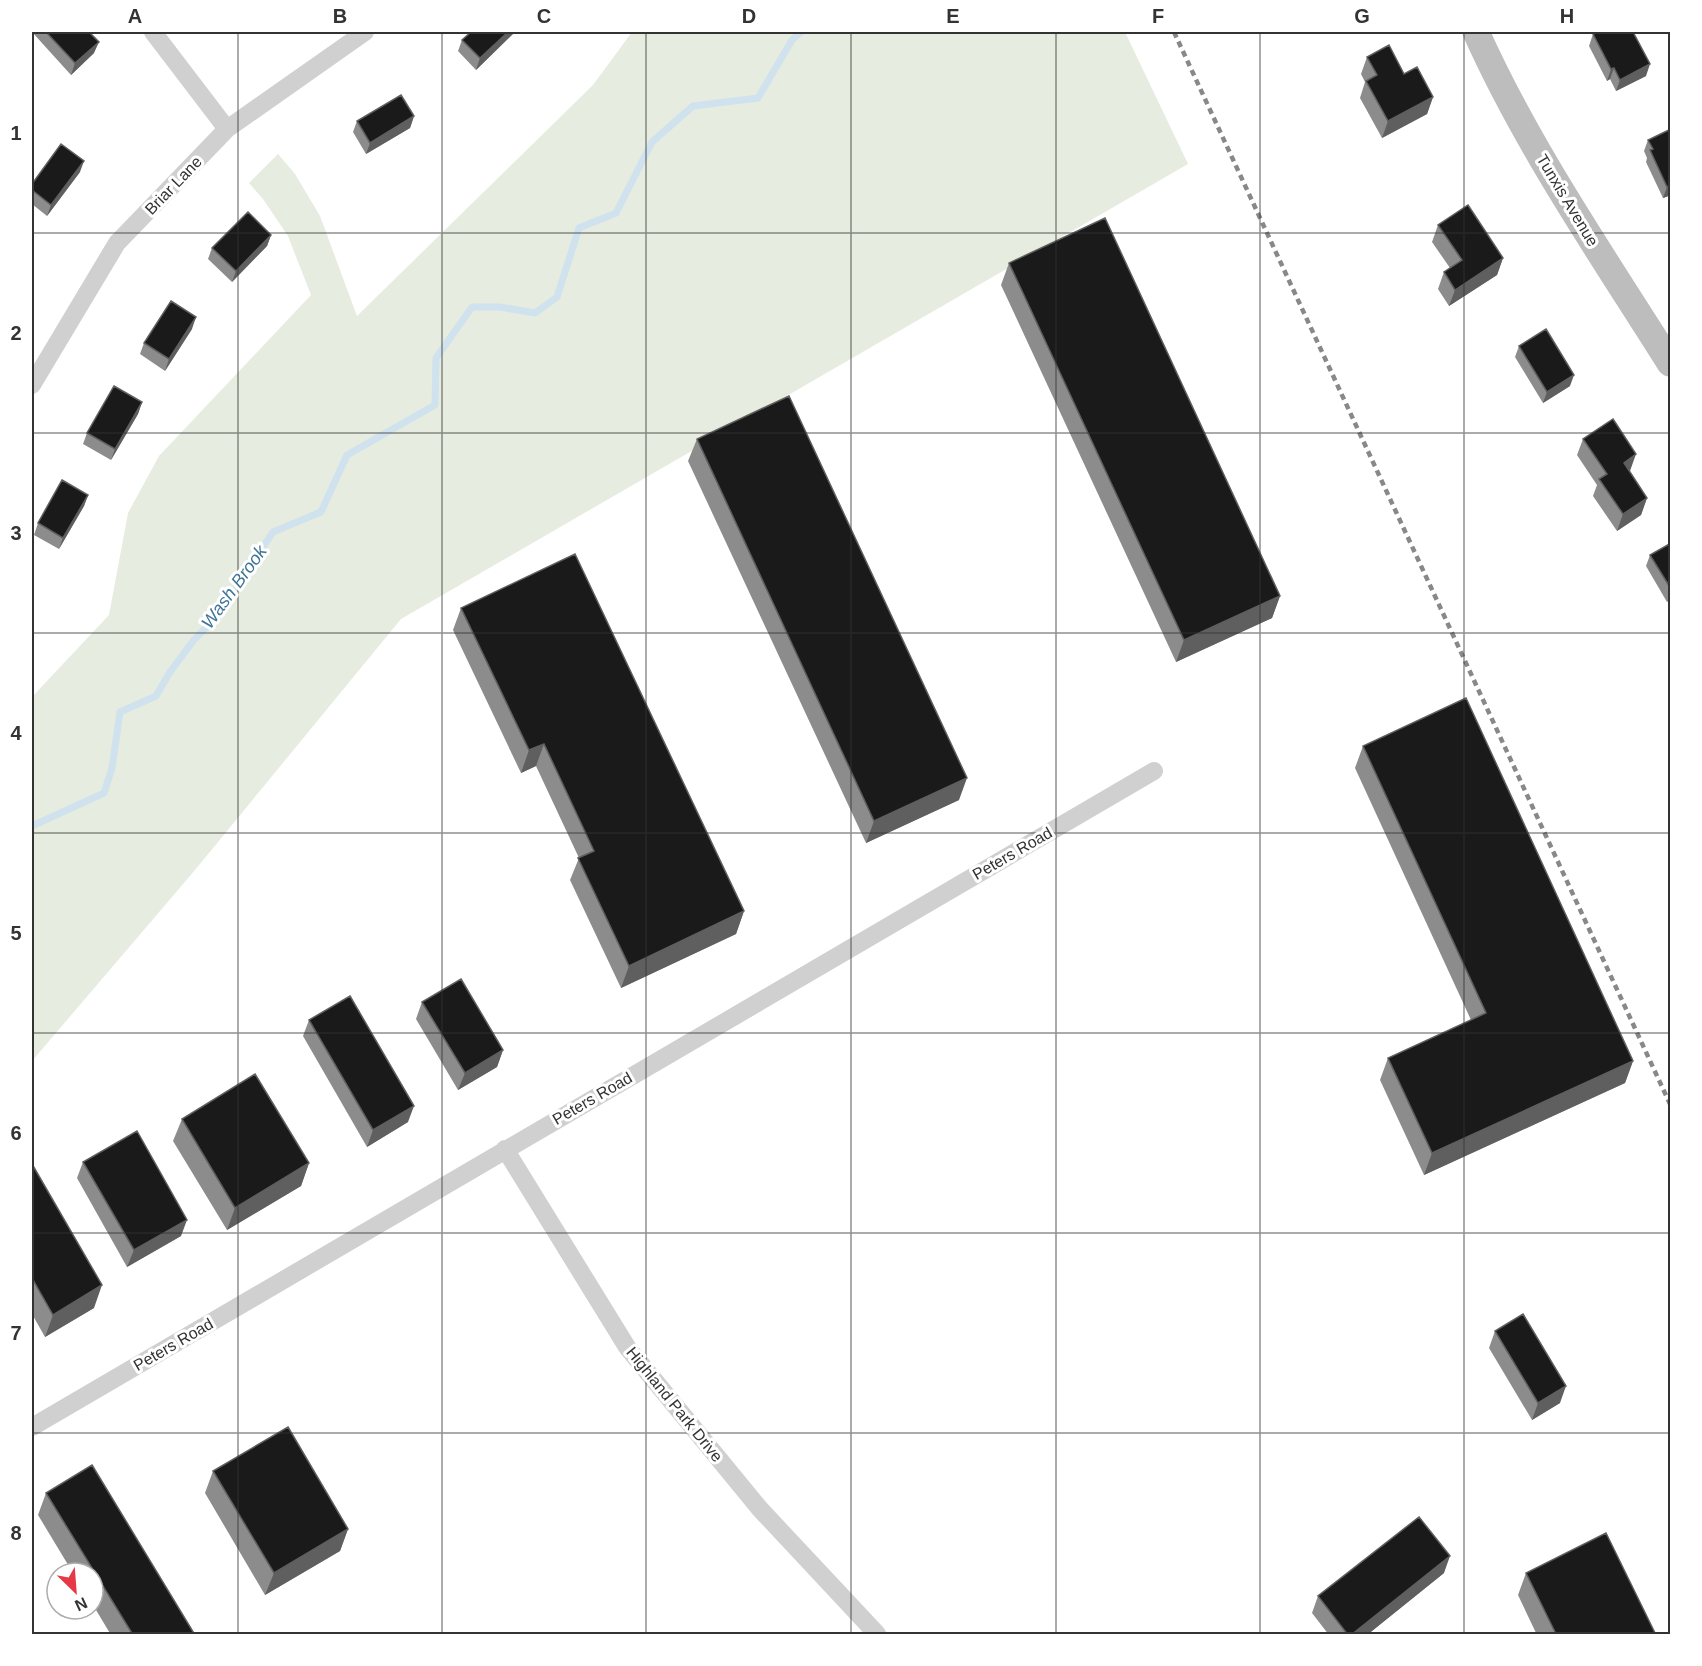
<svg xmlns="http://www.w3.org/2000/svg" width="1702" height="1666" font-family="Arial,sans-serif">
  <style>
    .green { fill: #e6ecdf }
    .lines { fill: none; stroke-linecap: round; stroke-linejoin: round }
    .stream { stroke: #cfe2ee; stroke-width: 7 }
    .street { stroke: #d0d0d0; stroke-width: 18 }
    .secondary { stroke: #bdbdbd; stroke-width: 27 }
    .rail { stroke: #888; stroke-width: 4.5; stroke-dasharray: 6 4.5; stroke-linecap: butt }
    .wall { fill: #8c8c8c }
    .shaded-wall { fill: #5f5f5f }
    .building { fill: #1a1a1a; stroke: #5f5f5f; stroke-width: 1.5 }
    .grid { fill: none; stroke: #333; stroke-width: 1.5; stroke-opacity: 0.55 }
    .labels { text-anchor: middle; stroke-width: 6; stroke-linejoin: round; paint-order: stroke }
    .street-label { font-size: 16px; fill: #333; stroke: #fff }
    .water-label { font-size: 18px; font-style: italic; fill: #3f7597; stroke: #fff }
    .neatline { fill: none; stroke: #333; stroke-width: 2 }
    .grid-label { font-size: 20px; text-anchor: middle; font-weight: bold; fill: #333 }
  </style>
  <rect width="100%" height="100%" fill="#fff"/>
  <path class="green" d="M 632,32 L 1125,32 L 1188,164 L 401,619 L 195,870 L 32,1061 L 32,697 L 109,615 L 128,513 L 159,456 L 311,295 L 288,236 L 263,199 L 249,183 L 278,154 L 295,174 L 320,216 L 357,316 L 593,85 Z"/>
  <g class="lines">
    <path class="stream" d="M 32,826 L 104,793 L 112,768 L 120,712 L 156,696 L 170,672 L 193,641 L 220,613 L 273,532 L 321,512 L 347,455 L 435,405 L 436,358 L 472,307 L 500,307 L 535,313 L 557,297 L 579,228 L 616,213 L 652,142 L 693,106 L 758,98 L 792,40 L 801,32"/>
    <path class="street" d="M 153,32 L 227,129
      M 32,385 L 117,243 L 227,129 L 365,32
      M 505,1149 L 627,1347 L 760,1509 L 877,1634
      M 32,1427 L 1154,771"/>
    <path class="secondary" d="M 1476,32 C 1528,148 1602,255 1670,363"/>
    <path class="rail" d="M 1174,32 L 1670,1104"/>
  </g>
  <path class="wall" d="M 32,32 L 89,32 L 94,53 L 71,75 Z
    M 471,32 L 515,32 L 476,70 L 458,51 L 462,40 Z
    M 1593,34 L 1646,76 L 1616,91 L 1610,79 L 1607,81 L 1589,46 Z
    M 1367,57 L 1433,97 L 1427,114 L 1382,138 L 1360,98 L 1365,82 L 1361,74 Z
    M 414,116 L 410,128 L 366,154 L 353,132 L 357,121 Z
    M 1671,129 L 1671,195 L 1663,198 L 1646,162 L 1647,158 L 1644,151 L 1648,140 Z
    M 80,172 L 47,216 L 32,204 L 32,184 Z
    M 1438,225 L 1503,258 L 1497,275 L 1449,306 L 1438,289 L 1444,272 L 1450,268 L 1432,242 Z
    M 271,235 L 267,246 L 232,282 L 208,259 L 212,248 Z
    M 1009,263 L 1280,596 L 1272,618 L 1176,662 L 1001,285 Z
    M 192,329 L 165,371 L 140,354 L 144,343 Z
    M 1519,346 L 1570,386 L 1543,403 L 1515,357 Z
    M 142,402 L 138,414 L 111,460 L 83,444 L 87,433 Z
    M 697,439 L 959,800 L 866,843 L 688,461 Z
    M 1583,439 L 1630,471 L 1647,498 L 1641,515 L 1617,531 L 1593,496 L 1597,485 L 1577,455 Z
    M 88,495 L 84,506 L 59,549 L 34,535 L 38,523 Z
    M 1671,543 L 1671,600 L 1667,602 L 1646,566 L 1650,555 Z
    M 461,608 L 744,911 L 736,934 L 621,988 L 570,880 L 579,858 L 536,766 L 521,773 L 453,630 Z
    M 1363,746 L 1633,1061 L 1625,1083 L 1424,1175 L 1380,1080 L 1388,1058 L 1471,1020 L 1355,768 Z
    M 422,1002 L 503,1050 L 497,1067 L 458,1090 L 416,1019 Z
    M 309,1020 L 408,1122 L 367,1147 L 303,1036 Z
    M 182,1119 L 309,1163 L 301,1186 L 227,1230 L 173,1141 Z
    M 83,1162 L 181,1236 L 127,1267 L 77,1178 Z
    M 32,1164 L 94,1308 L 45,1337 L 32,1314 Z
    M 1495,1331 L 1560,1403 L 1532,1420 L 1489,1348 Z
    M 213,1471 L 348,1529 L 340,1551 L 265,1595 L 205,1493 Z
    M 46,1493 L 195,1635 L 111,1635 L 93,1605 L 93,1573 L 73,1573 L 38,1515 Z
    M 1444,1573 L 1367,1635 L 1329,1635 L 1312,1613 L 1318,1596 Z
    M 1526,1573 L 1656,1635 L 1537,1635 L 1518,1595 Z"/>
  <path class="shaded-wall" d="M 508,32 L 515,32 L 476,70 L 480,58 Z
    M 99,42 L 94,53 L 71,75 L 75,63 Z
    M 1650,64 L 1646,76 L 1616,91 L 1620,80 Z
    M 1614,68 L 1610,79 L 1607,81 L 1611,69 Z
    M 1433,97 L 1427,114 L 1382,138 L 1388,121 Z
    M 414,116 L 410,128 L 366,154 L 370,143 Z
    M 84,161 L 80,172 L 47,216 L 51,205 Z
    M 1671,185 L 1671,195 L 1663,198 L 1667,187 Z
    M 271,235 L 267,246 L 232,282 L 236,271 Z
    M 1503,258 L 1497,275 L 1449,306 L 1455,290 Z
    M 196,317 L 192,329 L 165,371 L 169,359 Z
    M 1574,375 L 1570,386 L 1543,403 L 1547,392 Z
    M 142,402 L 138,414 L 111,460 L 115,449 Z
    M 1636,454 L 1630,471 L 1618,479 L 1624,463 Z
    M 88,495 L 84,506 L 59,549 L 63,538 Z
    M 1647,498 L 1641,515 L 1617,531 L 1623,514 Z
    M 1280,596 L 1272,618 L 1176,662 L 1184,640 Z
    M 544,744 L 536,766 L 521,773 L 529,750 Z
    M 967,778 L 959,800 L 866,843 L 874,821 Z
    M 744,911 L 736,934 L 621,988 L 629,966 Z
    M 503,1050 L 497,1067 L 458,1090 L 465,1073 Z
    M 1633,1061 L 1625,1083 L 1424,1175 L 1432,1153 Z
    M 414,1106 L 408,1122 L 367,1147 L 373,1130 Z
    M 309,1163 L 301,1186 L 227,1230 L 235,1208 Z
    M 187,1220 L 181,1236 L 127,1267 L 134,1250 Z
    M 102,1285 L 94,1308 L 45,1337 L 53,1315 Z
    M 1566,1386 L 1560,1403 L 1532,1420 L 1538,1403 Z
    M 348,1529 L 340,1551 L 265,1595 L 274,1573 Z
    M 1450,1556 L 1444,1573 L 1367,1635 L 1351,1635 Z"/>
  <path class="building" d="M 46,32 L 89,32 L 99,42 L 75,63 Z
    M 471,32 L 508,32 L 480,58 L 462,40 Z
    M 1599,32 L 1633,32 L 1650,64 L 1620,80 L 1614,68 L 1611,69 L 1593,34 Z
    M 1389,45 L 1404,74 L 1417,67 L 1433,97 L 1388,121 L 1366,81 L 1377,75 L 1367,57 Z
    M 401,95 L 414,116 L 370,143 L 357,121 Z
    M 1671,129 L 1671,185 L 1667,187 L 1650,150 L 1653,149 L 1648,140 Z
    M 61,144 L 84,161 L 51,205 L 32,190 L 32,184 Z
    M 1468,205 L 1503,258 L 1455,290 L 1444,272 L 1462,260 L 1438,225 Z
    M 248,212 L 271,235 L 236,271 L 212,248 Z
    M 1105,218 L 1280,596 L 1184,640 L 1009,263 Z
    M 171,301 L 196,317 L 169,359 L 144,343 Z
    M 1546,329 L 1574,375 L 1547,392 L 1519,346 Z
    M 114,386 L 142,402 L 115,449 L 87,433 Z
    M 789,396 L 967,778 L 874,821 L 697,439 Z
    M 1613,419 L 1636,454 L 1624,463 L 1647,498 L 1623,514 L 1599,479 L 1607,474 L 1583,439 Z
    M 62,480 L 88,495 L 63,538 L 38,523 Z
    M 1671,543 L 1671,589 L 1650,555 Z
    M 575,554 L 744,911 L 629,966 L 578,858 L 594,851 L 544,744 L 529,750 L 461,608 Z
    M 1466,698 L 1633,1061 L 1432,1153 L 1388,1058 L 1486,1013 L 1363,746 Z
    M 461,979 L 503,1050 L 465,1073 L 422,1002 Z
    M 350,996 L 414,1106 L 373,1130 L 309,1020 Z
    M 255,1074 L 309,1163 L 235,1208 L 182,1119 Z
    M 137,1131 L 187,1220 L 134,1250 L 83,1162 Z
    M 32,1164 L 102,1285 L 53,1315 L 32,1278 Z
    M 1523,1314 L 1566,1386 L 1538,1403 L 1495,1331 Z
    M 288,1427 L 348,1529 L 274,1573 L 213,1471 Z
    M 92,1465 L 195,1635 L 133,1635 L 46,1493 Z
    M 1419,1517 L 1450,1556 L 1351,1635 L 1348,1635 L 1318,1596 Z
    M 1606,1533 L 1656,1635 L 1555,1635 L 1556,1634 L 1526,1573 Z"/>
  <path class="grid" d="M 238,32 L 238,1634M 442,32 L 442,1634M 646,32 L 646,1634M 851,32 L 851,1634M 1056,32 L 1056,1634M 1260,32 L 1260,1634M 1464,32 L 1464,1634M 32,233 L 1670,233M 32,433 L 1670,433M 32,633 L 1670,633M 32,833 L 1670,833M 32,1033 L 1670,1033M 32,1233 L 1670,1233M 32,1433 L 1670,1433"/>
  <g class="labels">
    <g class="street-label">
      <text transform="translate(173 185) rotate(-46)" y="6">Briar Lane</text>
      <text transform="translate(1568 200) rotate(59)" y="6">Tunxis Avenue</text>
      <text transform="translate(1012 853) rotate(-30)" y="6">Peters Road</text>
      <text transform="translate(592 1098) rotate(-30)" y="6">Peters Road</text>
      <text transform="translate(173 1344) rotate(-30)" y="6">Peters Road</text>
      <text transform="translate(675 1404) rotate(51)" y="6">Highland Park Drive</text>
    </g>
    <g class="water-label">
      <text transform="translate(234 587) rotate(-54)" y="6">Wash Brook</text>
    </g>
  </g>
  <rect width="1702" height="1666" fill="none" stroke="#ffffff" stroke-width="66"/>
  <g transform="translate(75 1591) rotate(155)"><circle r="28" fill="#ffffff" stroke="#adadad" stroke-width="1.5"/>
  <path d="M0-4.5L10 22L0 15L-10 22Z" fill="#e63946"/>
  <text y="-9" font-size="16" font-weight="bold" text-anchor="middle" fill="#333333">N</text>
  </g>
  <rect x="33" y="33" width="1636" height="1600" class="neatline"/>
  <g class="grid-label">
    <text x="135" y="23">A</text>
    <text x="340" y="23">B</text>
    <text x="544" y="23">C</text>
    <text x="749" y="23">D</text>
    <text x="953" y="23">E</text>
    <text x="1158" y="23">F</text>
    <text x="1362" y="23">G</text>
    <text x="1567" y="23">H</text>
    <text x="16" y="140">1</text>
    <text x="16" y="340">2</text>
    <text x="16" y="540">3</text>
    <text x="16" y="740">4</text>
    <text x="16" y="940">5</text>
    <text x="16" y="1140">6</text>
    <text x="16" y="1340">7</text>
    <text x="16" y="1540">8</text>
  </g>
</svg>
